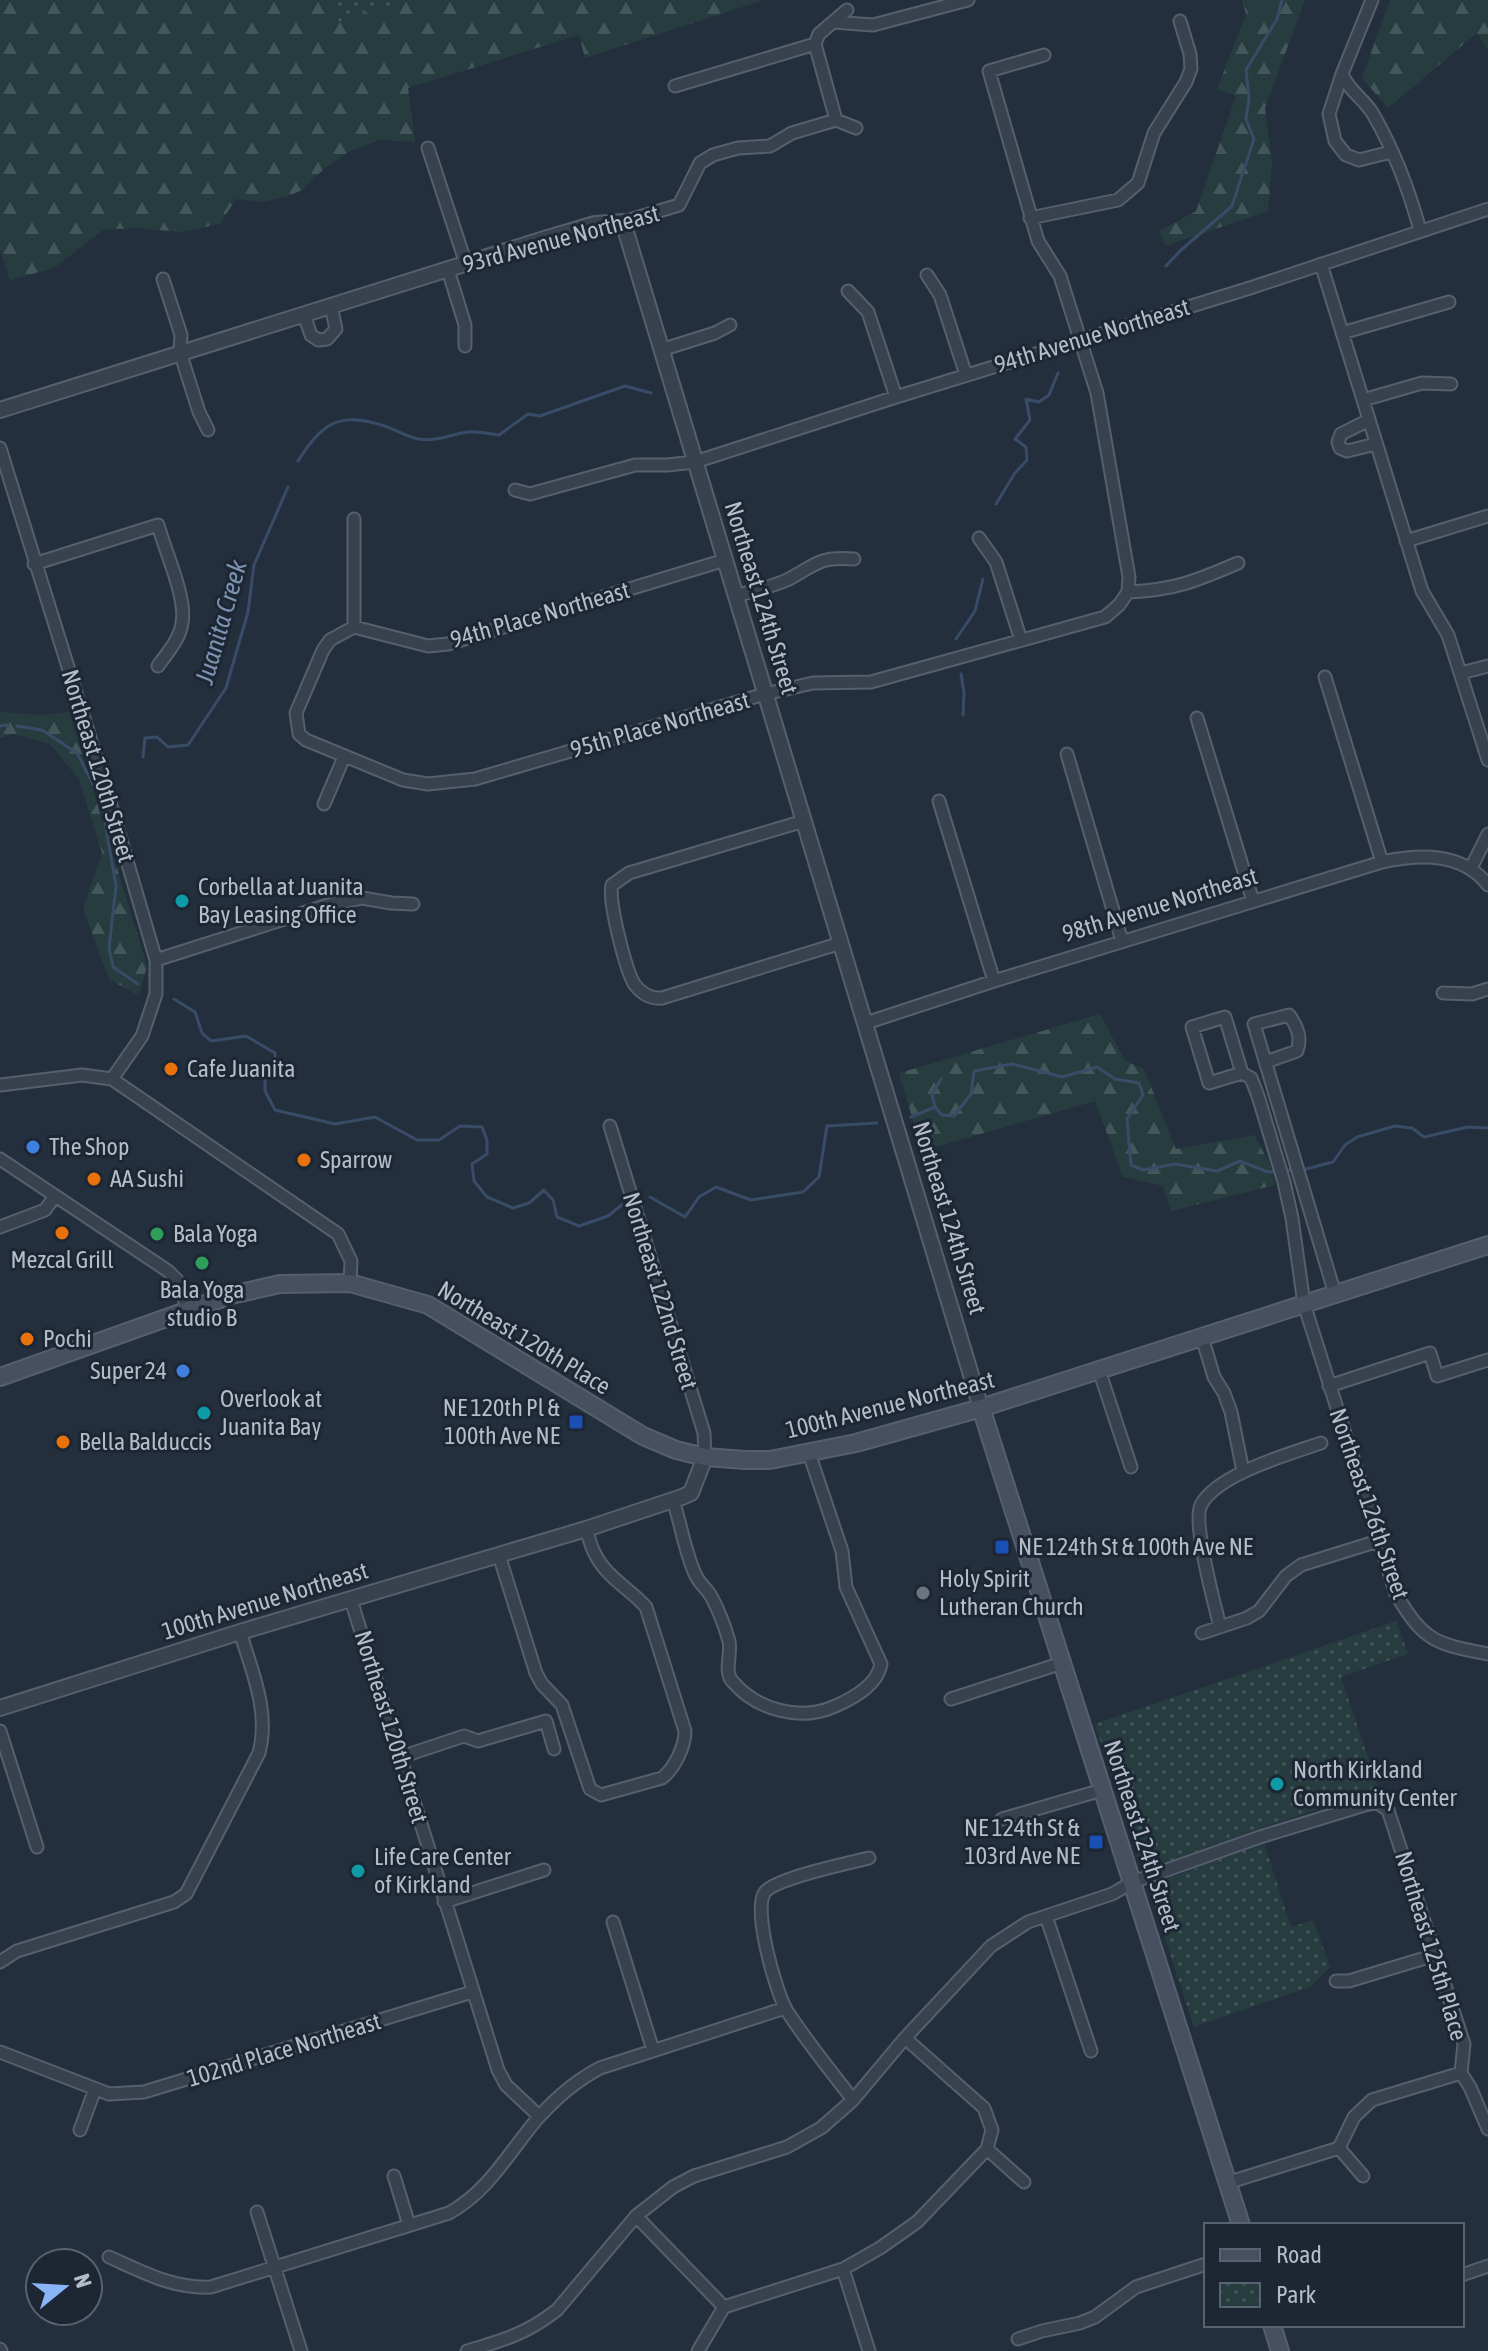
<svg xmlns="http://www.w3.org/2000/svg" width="1488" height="2351" font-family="'Asap Condensed',sans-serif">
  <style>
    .forest { fill: url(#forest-firs) }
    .park { fill: url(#park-dots) }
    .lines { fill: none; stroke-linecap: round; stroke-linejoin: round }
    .stream { stroke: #394c67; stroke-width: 3 }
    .minor-casing { stroke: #565f6c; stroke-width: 15 }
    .tertiary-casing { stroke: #565f6c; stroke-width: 18 }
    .secondary-casing { stroke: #565f6c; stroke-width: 20 }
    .minor { stroke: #38414e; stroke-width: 11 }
    .tertiary { stroke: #38414e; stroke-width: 14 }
    .secondary { stroke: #465061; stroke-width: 16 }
    .culture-dot { fill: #0f9aa8; stroke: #1d2633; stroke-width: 3 }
    .food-dot { fill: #e8710a; stroke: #1d2633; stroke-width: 3 }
    .shop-dot { fill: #3f7fe0; stroke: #1d2633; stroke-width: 3 }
    .leisure-dot { fill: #2e9e5b; stroke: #1d2633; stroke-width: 3 }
    .transit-dot { fill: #1a4fb4; stroke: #1d2633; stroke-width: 3 }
    .worship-dot { fill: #6b7280; stroke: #1d2633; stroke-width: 3 }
    .labels { text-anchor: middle; stroke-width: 6; stroke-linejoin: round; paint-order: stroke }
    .street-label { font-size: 24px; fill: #b4bcc9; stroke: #1d2633 }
    .poi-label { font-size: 24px; fill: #b4bcc9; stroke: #1d2633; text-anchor: start }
    .water-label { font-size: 26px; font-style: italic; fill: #7c92b1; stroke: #1d2633 }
  </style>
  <defs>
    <pattern id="forest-firs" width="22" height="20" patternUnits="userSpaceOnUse" patternTransform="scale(2)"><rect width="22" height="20" fill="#263c3f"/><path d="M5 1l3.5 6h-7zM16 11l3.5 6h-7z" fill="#435659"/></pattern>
    <pattern id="park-dots" width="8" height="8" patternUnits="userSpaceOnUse" patternTransform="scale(2)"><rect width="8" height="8" fill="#263c3f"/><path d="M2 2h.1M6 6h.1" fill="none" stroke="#435659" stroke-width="1.8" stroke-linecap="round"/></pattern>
  </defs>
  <rect width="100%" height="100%" fill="#242f3e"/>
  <path class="forest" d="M 0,0 L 764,0 L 585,58 L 579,35 L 408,88 L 415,142 L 380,140 L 350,151 L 325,168 L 302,190 L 287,197 L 262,202 L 236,199 L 220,224 L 180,232 L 135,228 L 103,230 L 54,268 L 10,280 L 0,249 Z
    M 1242,0 L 1305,0 L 1265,108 L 1272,162 L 1268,211 L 1165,246 L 1160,231 L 1196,211 L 1236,96 L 1217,89 L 1246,14 Z
    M 1390,0 L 1488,0 L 1488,50 L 1477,33 L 1388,108 L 1362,78 Z
    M 0,712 L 41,715 L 69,712 L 147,966 L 139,996 L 109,979 L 83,909 L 102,853 L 79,779 L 50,744 L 13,734 L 0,738 Z
    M 1100,1014 L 1125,1061 L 1144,1069 L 1176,1149 L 1254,1135 L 1270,1164 L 1275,1185 L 1171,1211 L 1163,1186 L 1123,1177 L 1095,1101 L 922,1151 L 899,1073 Z"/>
  <path class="park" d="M 331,0 L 408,0 L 338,22 Z
    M 1396,1621 L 1408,1654 L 1341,1677 L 1379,1790 L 1264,1827 L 1154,1867 L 1139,1858 L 1095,1724 Z
    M 1264,1843 L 1291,1927 L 1313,1920 L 1330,1967 L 1310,1987 L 1194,2027 L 1148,1886 Z"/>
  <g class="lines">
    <path class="stream" d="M 1166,266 L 1180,251 L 1232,206 L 1254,139 L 1246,119 L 1249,98 L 1246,70 L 1277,19 L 1282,0
      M 298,461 C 324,419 343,411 390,428 C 399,432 410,438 419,439 C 437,442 451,434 468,432 C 478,431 489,434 499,435 L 528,414 L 540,416 L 625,386 L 651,393
      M 996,504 L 1015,473 L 1027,460 L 1026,447 L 1015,439 L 1030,420 L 1026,399 L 1039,402 L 1049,395 L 1058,373
      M 956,639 L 975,611 L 983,579
      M 961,674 L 964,693 L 963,715
      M 0,726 L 7,725
      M 17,726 L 42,730 L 77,753 L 95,788
      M 143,757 L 145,738 L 157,737 L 168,747 L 188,745 L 226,688 L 248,612 L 254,565 L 288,487
      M 103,810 L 116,886 L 109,948 L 113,967 L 138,984
      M 174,999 L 195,1012 L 202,1033 L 211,1041 L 246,1036 L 275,1053 L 275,1066 L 265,1075 L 265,1091 L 275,1110 L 335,1124 L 375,1117 L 417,1140 L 439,1140 L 460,1126 L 482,1127 L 487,1140 L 487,1154 L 472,1164 L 474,1181 L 487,1197 L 513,1208 L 529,1203 L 544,1190 L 553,1200 L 557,1217 L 579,1226 L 608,1216 L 623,1204
      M 935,1107 L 932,1094 L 941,1079
      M 911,1117 L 935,1107 L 942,1115 L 954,1116 L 971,1094 L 974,1071 L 1012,1064 L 1062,1077 L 1097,1067 L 1115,1079 L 1139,1083 L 1143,1095 L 1127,1119 L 1131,1165 L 1143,1170 L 1175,1164 L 1217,1171 L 1240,1161 L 1268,1172 L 1295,1170
      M 1302,1170 L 1333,1162 L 1345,1145 L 1357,1137 L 1395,1126 L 1412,1128 L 1424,1137 L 1468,1127 L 1488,1128
      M 650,1197 L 685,1217 L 699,1197 L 716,1187 L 751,1200 L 803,1192 L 819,1177 L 827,1126 L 877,1123"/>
    <defs>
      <path id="minor" d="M 1372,0 L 1342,74 C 1348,90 1364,99 1373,114 C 1394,150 1409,190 1420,230
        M 833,22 L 873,25 L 968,0
        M 1044,55 L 989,71 L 1038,241 L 1060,276 L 1097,393 L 1129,577 L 1128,592
        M 1342,74 L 1329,114 L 1335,141 L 1346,155 L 1359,160 L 1391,152
        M 675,86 L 815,44
        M 836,120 L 815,44 L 819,34 L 847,10
        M 428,148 L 466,264
        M 1030,218 L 1118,200 L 1138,183 L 1154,133 L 1186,82 L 1191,69 L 1190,54 L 1180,21
        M 623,222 L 679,205 L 700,163 L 713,155 L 738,148 L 770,146 L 792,133 L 836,120 L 856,128
        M 1321,264 L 1422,591 L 1448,635 L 1488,760
        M 448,270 L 465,325 L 465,346
        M 927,275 L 940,295 L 966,375
        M 163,279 L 181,335 L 180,352 L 199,412 L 208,430
        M 848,291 L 868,312 L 896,397
        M 304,315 L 311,335 L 318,340 L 327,339 L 336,329 L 331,306
        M 1342,333 L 1449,302
        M 661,350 L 715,333 L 730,325
        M 1363,400 L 1422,383 L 1451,384
        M 1369,420 L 1341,434 L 1338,442 L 1340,448 L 1347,451 L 1376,444
        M 0,448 L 109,799 L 156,960 L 156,994 L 142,1036 L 112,1079
        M 515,490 L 530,494 L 635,465 L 667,465 L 695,462 L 896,397 L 1250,288 L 1488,209
        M 354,519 L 354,627 L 330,640 L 323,650 L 296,713 L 299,734 L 306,740 L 403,780 L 428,784 L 475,779 L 765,694 L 813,683 L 871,682 L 1105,617 L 1119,605 L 1128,592 C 1175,590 1196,581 1238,563
        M 979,538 L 996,562 L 1021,640
        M 1406,541 L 1488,516
        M 34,564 L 158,525 C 165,551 187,598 182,623 C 180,639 167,653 158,666
        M 736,596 C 752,591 771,587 787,580 C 816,565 818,556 854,559
        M 354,627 L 428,646 L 448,644 L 725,560
        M 1461,673 L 1488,666
        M 1325,677 L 1382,862
        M 1197,718 L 1253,901
        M 1067,754 L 1122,941
        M 939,801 L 994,981
        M 324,804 L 344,757
        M 804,821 L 629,873 L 612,885 C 608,901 626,972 635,985 C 642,994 651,999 662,998 L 841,943
        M 1471,868 L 1488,834
        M 156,960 L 328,905 L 362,898 L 391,903 L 413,904
        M 1443,993 L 1472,994 L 1488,989
        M 866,1023 L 994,981 L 1382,862 C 1420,854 1462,852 1488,885
        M 1266,1062 L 1297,1051 C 1302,1037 1297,1026 1289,1015 L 1254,1024 L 1335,1294
        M 1242,1073 L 1209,1083 L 1192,1027 L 1225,1017 L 1242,1073 L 1251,1078 L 1258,1096 L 1284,1182 L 1292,1218 L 1304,1304 L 1396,1594 C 1424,1642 1436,1644 1488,1654
        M 0,1085 L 82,1075 L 112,1079 L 338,1234 L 351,1261 L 350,1283
        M 610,1126 L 704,1433 L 705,1457
        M 0,1159 L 168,1271 L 177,1280 L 188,1309
        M 0,1227 L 45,1210 L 55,1196
        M 1202,1337 L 1214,1377 L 1224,1393 L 1231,1412 L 1243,1471
        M 1099,1370 L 1131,1467
        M 1329,1386 L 1430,1353 L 1437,1376 L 1488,1360
        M 673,1500 C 681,1524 685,1553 696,1576 C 700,1584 707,1589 711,1596 C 718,1609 725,1627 729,1641 C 732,1655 723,1672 733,1682 C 757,1710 800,1721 833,1707 C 852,1699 877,1686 881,1664 L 846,1587 L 842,1551 L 809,1453
        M 499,1555 L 536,1673 L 542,1684 L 562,1705 L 590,1789 L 601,1795 L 662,1778 C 675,1768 685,1746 685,1731 L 646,1607 C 630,1589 606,1577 595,1554 C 591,1547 589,1537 586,1529
        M 351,1600 L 498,2070 L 506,2085 L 539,2116
        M 1220,1627 C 1215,1605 1192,1523 1201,1505 C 1217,1474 1290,1454 1321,1443
        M 1202,1633 L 1247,1618 L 1259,1611 L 1286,1576 L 1301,1565 L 1378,1541
        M 951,1699 L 1062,1663
        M 0,1731 L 37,1847
        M 401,1757 L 464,1736 L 478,1741 L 546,1721 L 554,1749
        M 1002,1819 L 1102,1790
        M 444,1902 L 544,1870
        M 1046,1916 L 1091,2051
        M 613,1922 L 653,2050
        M 0,1962 L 17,1951 L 174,1902 L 186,1894 L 259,1753 C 270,1712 252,1671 240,1632
        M 1336,1981 L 1349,1981 L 1435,1955
        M 0,2052 L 109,2094 L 144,2092 L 472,1992
        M 853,2100 C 831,2071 807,2042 787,2011 C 776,1993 752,1909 765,1892 C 776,1878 849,1863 869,1858
        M 80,2130 L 95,2089
        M 1339,2148 L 1363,2176
        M 987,2149 L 1024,2182
        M 394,2176 L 409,2225
        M 1227,2183 L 1339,2148 L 1354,2117 L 1372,2100 L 1461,2073
        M 257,2212 L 301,2351
        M 636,2216 L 724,2307
        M 109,2257 C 143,2272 173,2289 211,2287 L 449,2213 C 489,2191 509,2152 538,2118 C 555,2099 577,2080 600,2068 L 785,2008
        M 843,2269 L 869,2351
        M 1462,2275 L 1488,2266
        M 724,2307 L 843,2269 L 880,2248 L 917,2222 L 987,2149 L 992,2130 L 984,2108 L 905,2038
        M 1018,2339 L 1042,2331 L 1080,2323 L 1095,2317 L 1136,2287 L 1206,2264
        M 0,2349 L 1,2351
        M 467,2351 C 504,2340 526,2334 557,2310 L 636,2216 L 673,2187 L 694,2176 L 787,2147 L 821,2128 L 853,2100 L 905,2038 L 991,1946 L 1028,1922 L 1112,1894 L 1133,1882 L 1260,1837 L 1368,1804 L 1378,1803 L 1388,1810 L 1464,2044 L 1461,2073 L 1470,2087 L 1488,2129
        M 698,2351 L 724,2307"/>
      <path id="tertiary" d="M 0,410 L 544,239 L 595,224 L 623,222 L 981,1408
        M 0,1708 L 240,1632 L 586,1529 L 682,1497 L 691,1493 L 705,1457"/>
      <path id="secondary" d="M 0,1377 L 231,1295 L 280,1284 L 350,1283 L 428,1305 L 643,1436 L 676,1450 L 705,1457 L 745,1460 L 770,1460 L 856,1443 L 981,1408 L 1488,1245
        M 981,1408 L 1241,2225
        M 1272,2325 L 1280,2351"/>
    </defs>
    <use href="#minor" class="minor-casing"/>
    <use href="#tertiary" class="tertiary-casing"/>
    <use href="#secondary" class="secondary-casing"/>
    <use href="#minor" class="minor"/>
    <use href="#tertiary" class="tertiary"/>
    <use href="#secondary" class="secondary"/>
  </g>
  <g class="culture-dot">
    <circle cx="182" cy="901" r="8"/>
    <circle cx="204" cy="1413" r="8"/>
    <circle cx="1277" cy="1784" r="8"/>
    <circle cx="358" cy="1871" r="8"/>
  </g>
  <g class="food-dot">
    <circle cx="171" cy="1069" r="8"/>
    <circle cx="304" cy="1160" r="8"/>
    <circle cx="94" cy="1179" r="8"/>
    <circle cx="62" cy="1233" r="8"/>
    <circle cx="27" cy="1339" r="8"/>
    <circle cx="63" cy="1442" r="8"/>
  </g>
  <g class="shop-dot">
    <circle cx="33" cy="1147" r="8"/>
    <circle cx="183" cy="1371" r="8"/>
  </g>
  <g class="leisure-dot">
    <circle cx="157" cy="1234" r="8"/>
    <circle cx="202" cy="1263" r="8"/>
  </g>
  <g class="transit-dot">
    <rect x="568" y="1414" width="16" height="16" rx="4"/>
    <rect x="994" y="1539" width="16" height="16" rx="4"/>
    <rect x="1088" y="1834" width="16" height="16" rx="4"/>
  </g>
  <circle class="worship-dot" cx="923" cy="1593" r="8"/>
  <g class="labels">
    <g class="street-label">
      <text transform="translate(561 239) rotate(-15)" y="8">93rd Avenue Northeast</text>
      <text transform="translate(1092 336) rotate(-17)" y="8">94th Avenue Northeast</text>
      <text transform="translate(761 598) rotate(73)" y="8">Northeast 124th Street</text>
      <text transform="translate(540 615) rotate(-16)" y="8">94th Place Northeast</text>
      <text transform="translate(660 725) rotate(-16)" y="8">95th Place Northeast</text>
      <text transform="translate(98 766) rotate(73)" y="8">Northeast 120th Street</text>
      <text transform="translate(1160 905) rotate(-17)" y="8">98th Avenue Northeast</text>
      <text transform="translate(949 1218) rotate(73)" y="8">Northeast 124th Street</text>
      <text transform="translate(660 1291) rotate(73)" y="8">Northeast 122nd Street</text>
      <text transform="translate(524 1338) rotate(31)" y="8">Northeast 120th Place</text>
      <text transform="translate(890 1405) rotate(-14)" y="8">100th Avenue Northeast</text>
      <text transform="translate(1369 1504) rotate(71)" y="8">Northeast 126th Street</text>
      <text transform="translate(265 1601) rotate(-17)" y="8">100th Avenue Northeast</text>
      <text transform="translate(391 1727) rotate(73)" y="8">Northeast 120th Street</text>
      <text transform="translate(1142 1836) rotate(72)" y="8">Northeast 124th Street</text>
      <text transform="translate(1431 1946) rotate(73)" y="8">Northeast 125th Place</text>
      <text transform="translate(284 2050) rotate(-17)" y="8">102nd Place Northeast</text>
    </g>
    <g class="poi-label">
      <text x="198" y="895">Corbella at Juanita<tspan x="198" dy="28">Bay Leasing Office</tspan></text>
      <text x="187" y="1077">Cafe Juanita</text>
      <text x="49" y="1155">The Shop</text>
      <text x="320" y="1168">Sparrow</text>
      <text x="110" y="1187">AA Sushi</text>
      <text x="173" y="1242">Bala Yoga</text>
      <text x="62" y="1268" text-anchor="middle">Mezcal Grill</text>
      <text x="202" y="1298" text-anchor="middle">Bala Yoga<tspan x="202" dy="28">studio B</tspan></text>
      <text x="43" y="1347">Pochi</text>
      <text x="167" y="1379" text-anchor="end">Super 24</text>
      <text x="220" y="1407">Overlook at<tspan x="220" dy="28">Juanita Bay</tspan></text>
      <text x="560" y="1416" text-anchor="end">NE 120th Pl &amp;<tspan x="560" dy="28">100th Ave NE</tspan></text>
      <text x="79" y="1450">Bella Balduccis</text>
      <text x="1018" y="1555">NE 124th St &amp; 100th Ave NE</text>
      <text x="939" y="1587">Holy Spirit<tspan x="939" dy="28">Lutheran Church</tspan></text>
      <text x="1293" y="1778">North Kirkland<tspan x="1293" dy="28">Community Center</tspan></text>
      <text x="1080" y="1836" text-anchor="end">NE 124th St &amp;<tspan x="1080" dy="28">103rd Ave NE</tspan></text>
      <text x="374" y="1865">Life Care Center<tspan x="374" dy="28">of Kirkland</tspan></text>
    </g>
    <g class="water-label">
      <text transform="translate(221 622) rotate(-74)" y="9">Juanita Creek</text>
    </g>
  </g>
  <rect x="1204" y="2223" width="260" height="104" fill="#1d2633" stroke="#59626f" stroke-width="2"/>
  <rect x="1220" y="2249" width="40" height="12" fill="#465061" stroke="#59626f" stroke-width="2"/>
  <text x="1276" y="2263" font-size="24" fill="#b4bcc9">Road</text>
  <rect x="1220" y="2283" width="40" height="24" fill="url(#park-dots)" stroke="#59626f" stroke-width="2"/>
  <text x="1276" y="2303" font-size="24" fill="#b4bcc9">Park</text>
  <g transform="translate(64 2287) rotate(72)"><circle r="38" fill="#1d2633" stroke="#59626f" stroke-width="2"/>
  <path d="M0-6L14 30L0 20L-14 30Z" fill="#8ab4f8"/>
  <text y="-12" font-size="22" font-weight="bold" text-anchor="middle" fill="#b4bcc9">N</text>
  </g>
</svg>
